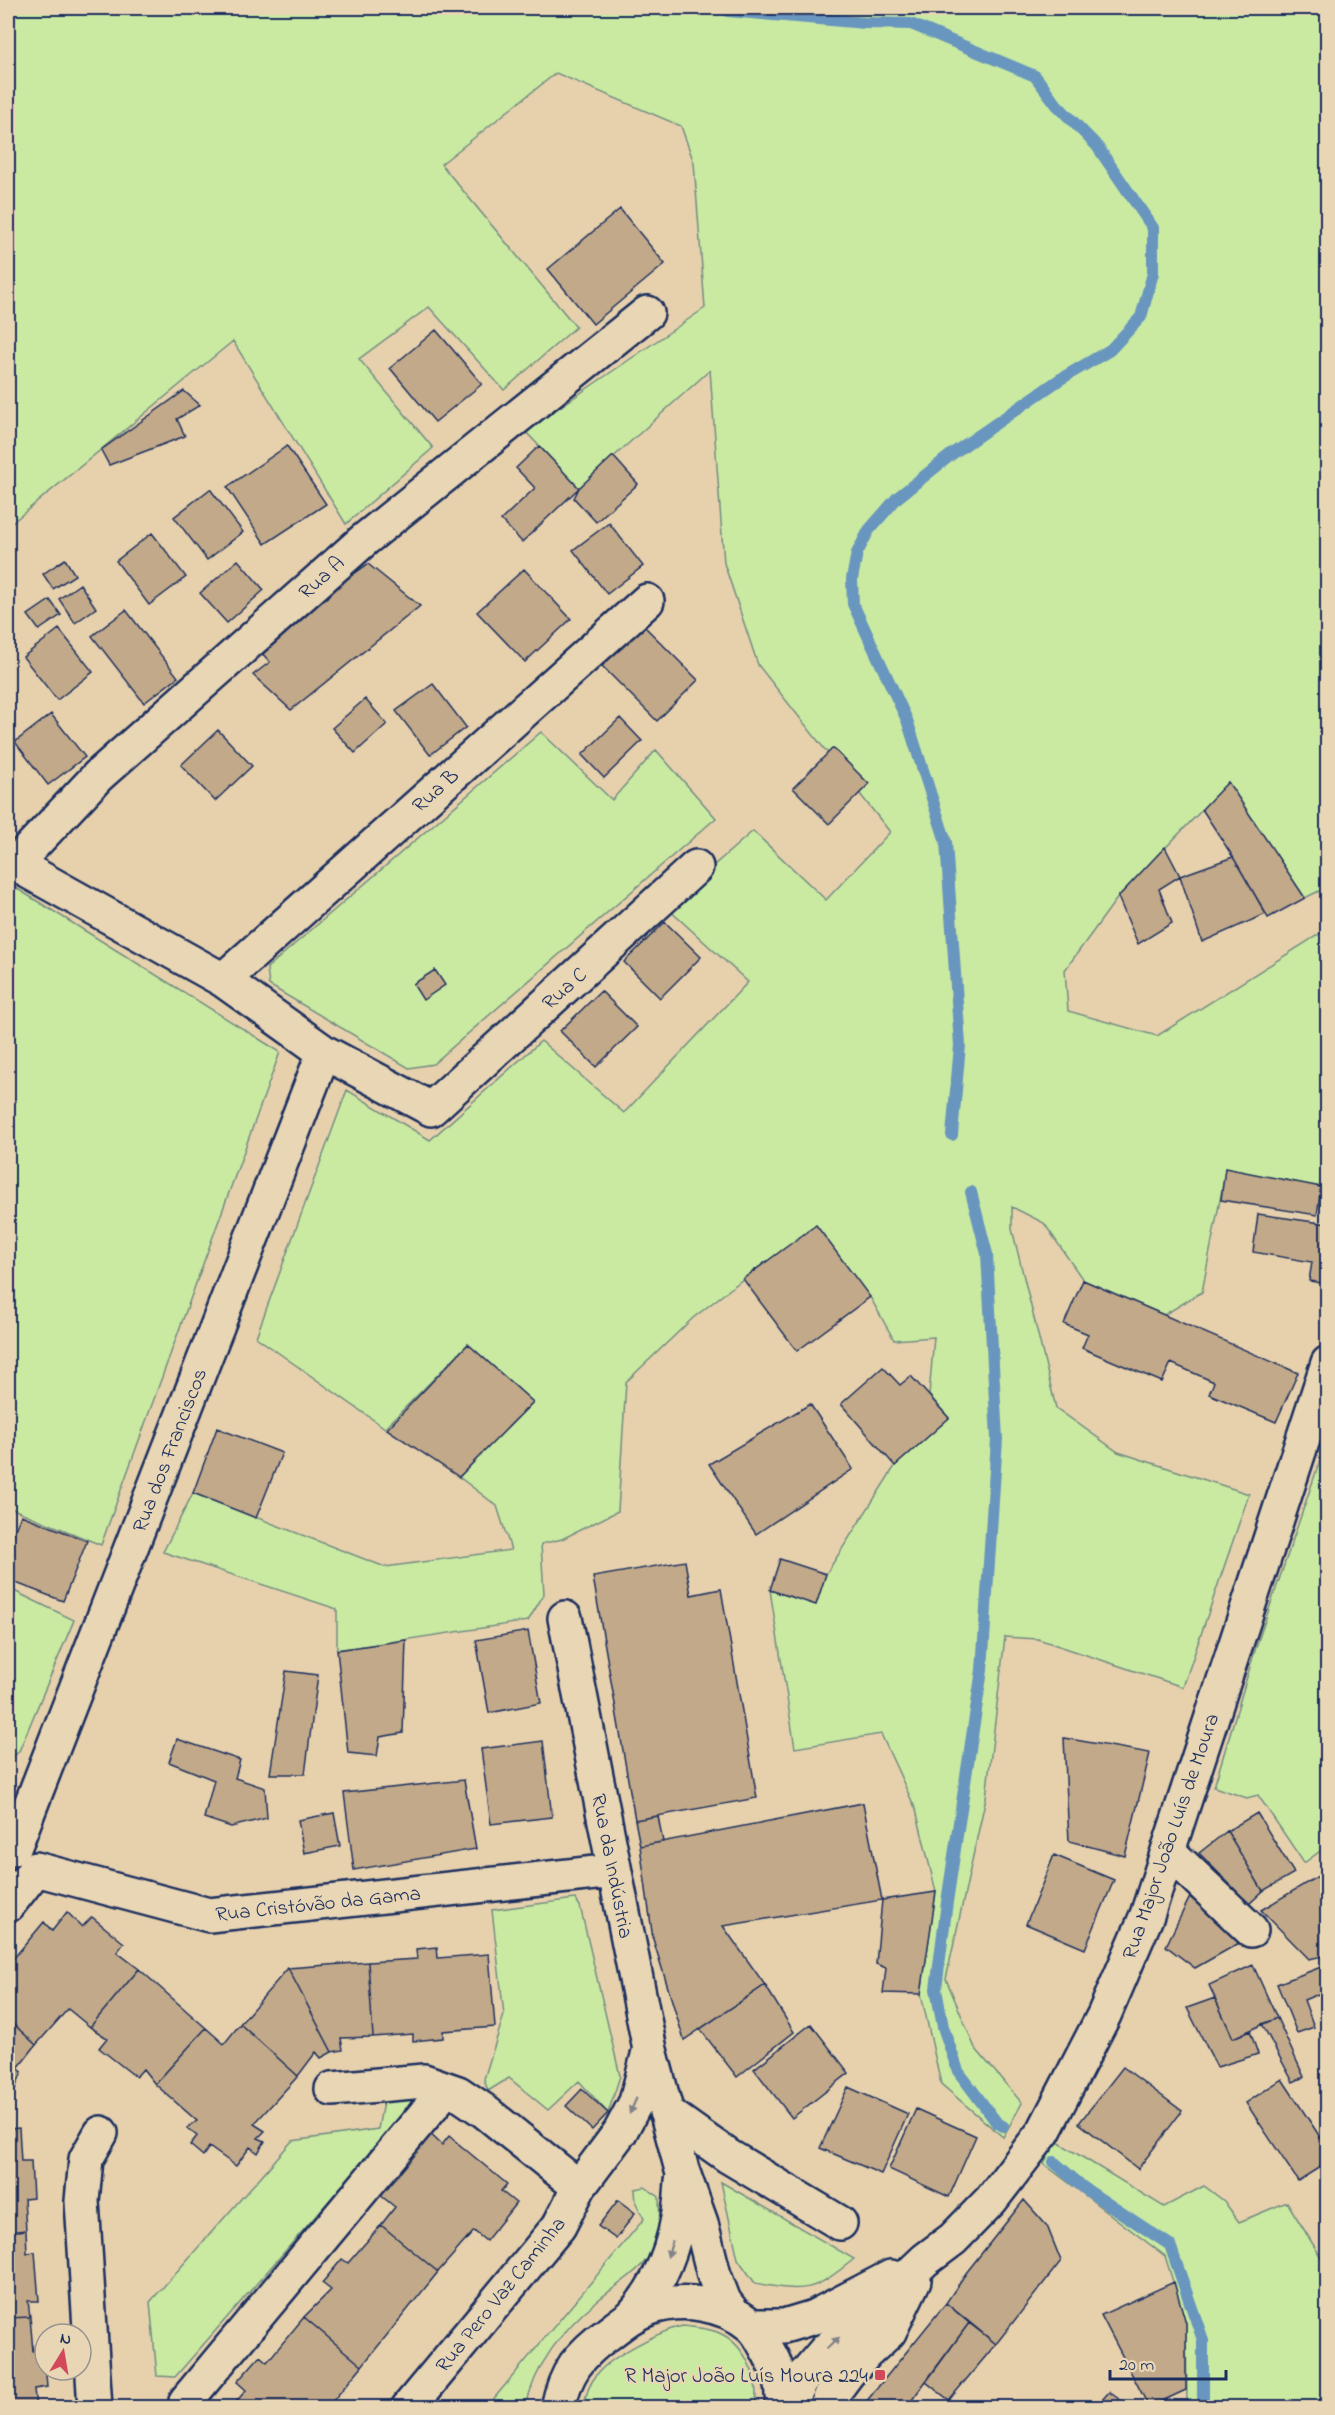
<svg xmlns="http://www.w3.org/2000/svg" width="1335" height="2415" font-family="'Indie Flower',sans-serif">
  <style>
    .green { fill: #caeaa2; stroke: #728c80; stroke-width: 1.5 }
    .lines { fill: none; stroke-linecap: round; stroke-linejoin: round }
    .stream { stroke: #6996be; stroke-width: 12 }
    .building { fill: #c2a989; stroke: #1b2f5e; stroke-width: 1.5 }
    .minor-casing { stroke: #1b2f5e; stroke-width: 38 }
    .minor { stroke: #e9d6b4; stroke-width: 33 }
    .oneway { fill: #828289 }
    .poi-dot { fill: #d1495b; stroke: #e9d6b4; stroke-width: 2 }
    .labels { text-anchor: middle; stroke-width: 4.5; stroke-linejoin: round; paint-order: stroke }
    .street-label { font-size: 21px; fill: #1b2f5e; stroke: #e9d6b4 }
    .poi-label { font-size: 21px; fill: #1b2f5e; stroke: #e9d6b4; text-anchor: end }
  </style>
  <rect width="100%" height="100%" fill="#e7d1ad"/>
  <filter id="ink" filterUnits="userSpaceOnUse"><feTurbulence type="fractalNoise" baseFrequency=".0167" numOctaves="2"/><feDisplacementMap in="SourceGraphic" scale="12" xChannelSelector="R" yChannelSelector="G"/><feConvolveMatrix kernelMatrix="1 2 1 2 8 2 1 2 1" color-interpolation-filters="sRGB"/></filter>
  <g filter="url(#ink)">
    <path class="green" d="M 8,8 L 1327,8 L 1327,887 L 1305,898 L 1228,783 L 1118,897 L 1065,970 L 1068,1011 L 1157,1036 L 1327,929 L 1327,1188 L 1226,1169 L 1202,1292 L 1164,1315 L 1083,1280 L 1044,1223 L 1012,1207 L 1012,1229 L 1056,1408 L 1118,1452 L 1249,1494 L 1183,1687 L 1038,1639 L 1005,1637 L 986,1797 L 946,1979 L 975,2048 L 1022,2103 L 1003,2137 L 941,2084 L 921,1994 L 936,1892 L 916,1810 L 881,1734 L 795,1748 L 770,1590 L 816,1604 L 826,1574 L 895,1466 L 949,1418 L 929,1395 L 934,1337 L 894,1340 L 870,1297 L 743,1279 L 693,1318 L 626,1382 L 618,1511 L 562,1539 L 541,1544 L 544,1594 L 528,1621 L 337,1650 L 337,1609 L 163,1552 L 193,1493 L 385,1567 L 511,1550 L 497,1506 L 459,1477 L 533,1402 L 468,1344 L 385,1428 L 256,1337 L 347,1090 L 430,1140 L 541,1041 L 624,1113 L 748,982 L 666,907 L 753,831 L 826,900 L 890,832 L 758,665 L 724,563 L 710,370 L 579,488 L 525,431 L 705,308 L 694,163 L 681,126 L 556,73 L 441,164 L 576,327 L 504,390 L 429,307 L 359,359 L 433,448 L 346,524 L 233,341 L 8,526 Z
      M 541,732 L 612,800 L 656,750 L 716,818 L 433,1064 L 409,1068 L 269,985 L 267,968 Z
      M 8,883 L 280,1052 L 101,1545 L 8,1507 Z
      M 1327,1440 L 1327,1846 L 1304,1863 L 1258,1795 L 1247,1798 L 1214,1787 L 1256,1647 Z
      M 8,1588 L 74,1620 L 19,1751 L 8,1762 Z
      M 575,1899 L 580,1906 L 620,2076 L 608,2113 L 579,2081 L 548,2110 L 509,2078 L 488,2091 L 484,2079 L 504,2015 L 492,1910 Z
      M 384,2097 L 423,2098 L 404,2115 L 175,2377 L 157,2376 L 150,2302 L 292,2141 L 378,2129 Z
      M 1056,2141 L 1164,2207 L 1204,2186 L 1224,2201 L 1239,2222 L 1287,2202 L 1327,2267 L 1327,2407 L 1187,2407 L 1186,2323 L 1165,2256 L 1044,2164 Z
      M 721,2182 L 854,2259 C 813,2292 807,2293 755,2283 L 738,2259 Z
      M 645,2187 L 659,2197 C 659,2209 661,2223 659,2235 C 654,2264 617,2284 597,2301 C 564,2328 534,2365 526,2407 L 486,2408 L 644,2219 L 636,2203 L 635,2189 Z
      M 683,2326 C 694,2327 707,2328 717,2332 C 745,2343 760,2378 755,2407 L 584,2407 C 585,2395 590,2383 598,2373 C 612,2356 662,2330 683,2326 Z"/>
    <g class="lines">
      <path class="stream" d="M 723,8 L 728,11 L 865,23 L 911,24 L 1035,76 L 1057,105 L 1097,146 L 1153,228 L 1153,273 L 1141,317 L 1110,350 L 1059,380 L 952,454 L 897,498 L 869,530 L 857,553 L 852,579 L 853,604 L 907,720 L 946,842 L 960,1045 L 952,1135
        M 971,1192 L 987,1254 L 997,1439 L 982,1670 L 947,1902 L 936,1989 L 943,2027 L 958,2071 L 997,2123 L 1003,2126
        M 1054,2162 L 1084,2188 L 1170,2245 L 1203,2340 L 1203,2408"/>
    </g>
    <path class="building" d="M 620,209 L 665,264 L 593,324 L 548,269 Z
      M 436,330 L 482,384 L 435,422 L 390,368 Z
      M 184,391 L 200,405 L 177,419 L 185,436 L 109,465 L 101,450 Z
      M 287,446 L 326,504 L 265,544 L 227,487 Z
      M 539,446 L 579,488 L 522,542 L 501,520 L 535,488 L 516,468 Z
      M 613,456 L 638,484 L 596,522 L 574,498 L 579,488 Z
      M 210,489 L 243,532 L 207,560 L 174,517 Z
      M 609,523 L 643,566 L 607,594 L 573,550 Z
      M 152,533 L 186,577 L 149,605 L 116,561 Z
      M 65,559 L 75,575 L 53,589 L 43,574 Z
      M 238,560 L 264,590 L 227,623 L 200,593 Z
      M 368,564 L 420,606 L 291,710 L 253,675 L 270,662 L 260,651 L 302,611 Z
      M 524,569 L 571,619 L 525,662 L 477,612 Z
      M 80,584 L 96,608 L 75,623 L 59,599 Z
      M 50,600 L 61,615 L 39,630 L 28,615 Z
      M 126,610 L 178,677 L 144,703 L 92,636 Z
      M 643,625 L 698,680 L 657,721 L 602,666 Z
      M 59,629 L 93,672 L 57,700 L 23,657 Z
      M 433,684 L 466,727 L 430,755 L 396,711 Z
      M 365,699 L 387,724 L 355,753 L 332,728 Z
      M 51,714 L 85,757 L 48,785 L 15,742 Z
      M 620,718 L 642,741 L 604,778 L 582,755 Z
      M 218,730 L 252,766 L 215,801 L 181,765 Z
      M 833,748 L 869,784 L 829,824 L 793,788 Z
      M 1228,782 L 1305,898 L 1268,918 L 1233,857 L 1202,809 Z
      M 1165,847 L 1180,876 L 1159,889 L 1172,923 L 1138,944 L 1118,897 Z
      M 1233,857 L 1266,914 L 1202,942 L 1180,876 Z
      M 665,922 L 701,957 L 660,998 L 624,962 Z
      M 435,970 L 445,985 L 423,1000 L 413,984 Z
      M 601,991 L 637,1027 L 596,1067 L 560,1031 Z
      M 1225,1168 L 1321,1187 L 1317,1215 L 1221,1200 Z
      M 1258,1214 L 1328,1224 L 1328,1284 L 1309,1281 L 1312,1262 L 1253,1252 Z
      M 816,1225 L 870,1297 L 797,1351 L 743,1279 Z
      M 1083,1280 L 1298,1373 L 1276,1422 L 1209,1394 L 1214,1382 L 1171,1363 L 1162,1382 L 1082,1348 L 1088,1334 L 1064,1324 Z
      M 468,1344 L 533,1402 L 459,1477 L 387,1429 Z
      M 883,1367 L 900,1385 L 911,1376 L 949,1418 L 895,1466 L 841,1404 Z
      M 810,1404 L 853,1469 L 756,1534 L 709,1464 Z
      M 217,1428 L 282,1453 L 256,1518 L 193,1493 Z
      M 21,1515 L 87,1541 L 63,1601 L 8,1580 L 8,1548 Z
      M 780,1559 L 826,1574 L 816,1605 L 770,1590 Z
      M 685,1561 L 691,1595 L 721,1589 L 757,1798 L 635,1820 L 593,1577 Z
      M 528,1631 L 541,1703 L 489,1713 L 476,1640 Z
      M 406,1640 L 403,1733 L 380,1737 L 377,1756 L 348,1753 L 337,1650 Z
      M 286,1671 L 318,1675 L 305,1774 L 270,1774 Z
      M 1064,1738 L 1150,1753 L 1125,1856 L 1069,1841 Z
      M 177,1739 L 240,1760 L 235,1778 L 265,1788 L 267,1818 L 231,1827 L 204,1818 L 214,1780 L 169,1762 Z
      M 543,1741 L 552,1817 L 491,1824 L 481,1749 Z
      M 464,1780 L 476,1849 L 354,1870 L 344,1793 Z
      M 863,1803 L 882,1900 L 723,1926 L 765,1985 L 684,2040 L 653,1939 L 640,1846 Z
      M 334,1813 L 340,1846 L 304,1853 L 298,1820 Z
      M 1257,1813 L 1294,1873 L 1263,1891 L 1227,1831 Z
      M 658,1816 L 663,1842 L 640,1846 L 635,1820 Z
      M 1227,1831 L 1263,1891 L 1249,1904 L 1199,1853 Z
      M 1054,1855 L 1114,1880 L 1085,1949 L 1026,1924 Z
      M 1328,1870 L 1328,1955 L 1309,1959 L 1261,1910 Z
      M 936,1892 L 921,1994 L 883,1993 L 886,1968 L 876,1964 L 882,1900 Z
      M 1190,1897 L 1241,1942 L 1195,1968 L 1166,1946 Z
      M 67,1912 L 82,1927 L 92,1917 L 124,1943 L 117,1952 L 139,1969 L 90,2027 L 68,2009 L 36,2045 L 8,2019 L 8,1965 L 44,1922 L 52,1931 Z
      M 437,1947 L 438,1958 L 489,1954 L 495,2027 L 443,2031 L 443,2038 L 413,2041 L 413,2034 L 373,2037 L 368,1962 L 417,1959 L 416,1949 Z
      M 368,1962 L 373,2037 L 341,2038 L 343,2050 L 332,2052 L 288,1968 Z
      M 1253,1965 L 1277,2018 L 1233,2038 L 1209,1985 Z
      M 1321,1967 L 1328,1983 L 1328,1990 L 1304,2000 L 1314,2027 L 1297,2033 L 1277,1984 Z
      M 288,1968 L 332,2052 L 321,2058 L 316,2052 L 298,2076 L 240,2024 Z
      M 139,1969 L 206,2028 L 155,2084 L 143,2069 L 136,2077 L 99,2048 L 107,2038 L 90,2027 Z
      M 765,1985 L 794,2032 L 737,2077 L 700,2029 Z
      M 1215,1998 L 1233,2038 L 1250,2031 L 1258,2054 L 1217,2067 L 1187,2008 Z
      M 1277,2018 L 1304,2077 L 1293,2082 L 1262,2024 Z
      M 8,2019 L 36,2045 L 18,2068 L 22,2072 L 12,2096 L 8,2096 Z
      M 240,2024 L 298,2076 L 254,2124 L 265,2131 L 258,2138 L 265,2141 L 258,2153 L 250,2147 L 236,2166 L 209,2147 L 203,2156 L 190,2145 L 197,2136 L 187,2128 L 197,2121 L 155,2084 L 206,2028 L 224,2044 Z
      M 811,2024 L 849,2073 L 792,2118 L 754,2069 Z
      M 1123,2067 L 1182,2111 L 1138,2169 L 1079,2123 Z
      M 1282,2079 L 1328,2149 L 1328,2162 L 1298,2181 L 1246,2103 Z
      M 848,2087 L 908,2114 L 881,2174 L 820,2148 Z
      M 582,2089 L 608,2113 L 592,2130 L 566,2106 Z
      M 916,2109 L 976,2136 L 949,2197 L 889,2169 Z
      M 19,2128 L 21,2161 L 31,2161 L 33,2198 L 24,2199 L 26,2230 L 8,2232 L 8,2129 Z
      M 426,2130 L 442,2145 L 449,2136 L 507,2184 L 501,2191 L 516,2203 L 486,2241 L 474,2231 L 438,2272 L 381,2225 L 395,2207 L 375,2191 Z
      M 618,2200 L 635,2213 L 616,2239 L 598,2226 Z
      M 1024,2200 L 1047,2226 L 1061,2261 L 996,2344 L 946,2303 L 966,2273 Z
      M 381,2225 L 438,2272 L 362,2366 L 304,2317 L 331,2290 L 322,2283 L 342,2259 L 348,2263 Z
      M 26,2230 L 27,2253 L 35,2252 L 39,2301 L 28,2301 L 30,2317 L 8,2318 L 8,2232 Z
      M 1174,2282 L 1186,2323 L 1186,2390 L 1149,2407 L 1101,2315 Z
      M 946,2303 L 969,2323 L 906,2408 L 861,2408 Z
      M 30,2317 L 33,2351 L 44,2350 L 47,2387 L 34,2389 L 36,2408 L 8,2408 L 8,2318 Z
      M 304,2317 L 362,2366 L 327,2408 L 231,2408 L 246,2390 L 237,2382 L 260,2356 L 267,2362 Z
      M 969,2323 L 996,2344 L 949,2400 L 926,2382 Z
      M 1109,2392 L 1132,2408 L 1095,2408 Z"/>
    <g class="lines">
      <defs>
        <path id="minor" d="M 647,313 L 364,540 L 98,776 L 15,864 L 223,980 L 324,1052 L 431,1109 L 696,867
          M 223,980 L 647,601
          M 565,1618 L 650,2050 L 682,2170 L 701,2223 L 714,2275 L 724,2301 L 734,2314
          M 14,1848 L 324,1052
          M 1168,1851 L 1251,1930
          M 8,1905 L 36,1869 L 209,1915 L 614,1871
          M 332,2089 L 424,2081 L 458,2093 L 483,2110 L 579,2187
          M 666,2112 L 728,2156 L 840,2223
          M 631,2317 C 666,2279 680,2232 682,2181
          M 752,2326 L 784,2326 L 814,2317 L 891,2277
          M 186,2401 L 446,2089
          M 95,2408 L 82,2201 L 86,2159 L 101,2133
          M 408,2408 L 559,2226 L 579,2187 L 620,2132 L 636,2102 L 649,2052
          M 558,2408 C 561,2393 566,2378 575,2365 C 584,2353 595,2343 608,2334 C 621,2324 634,2313 650,2308 C 682,2297 724,2303 750,2325 C 758,2331 763,2342 768,2351 C 778,2368 784,2388 782,2408
          M 787,2408 L 803,2377 L 826,2350 L 869,2313 L 925,2260 L 953,2239 L 991,2200 L 1044,2131 L 1104,2015 L 1147,1915 L 1328,1363
          M 826,2408 L 832,2394 L 847,2374 L 867,2352 L 889,2332 L 914,2280"/>
      </defs>
      <use href="#minor" class="minor-casing"/>
      <use href="#minor" class="minor"/>
    </g>
    <defs><path id="oneway-solid" d="M-6-.8H1V-3.2L6.5 0L1 3.2V.8H-6Z" transform="scale(1.5)"/></defs>
    <g class="oneway">
      <use href="#oneway-solid" transform="translate(633 2106) rotate(114)"/>
      <use href="#oneway-solid" transform="translate(670 2249) rotate(107)"/>
      <use href="#oneway-solid" transform="translate(833 2343) rotate(-42)"/>
    </g>
  </g>
  <rect class="poi-dot" x="874" y="2369" width="12" height="12" rx="3"/>
  <g class="labels">
    <g class="street-label">
      <text transform="translate(321 577) rotate(-42)" y="7">Rua A</text>
      <text transform="translate(435 790) rotate(-42)" y="7">Rua B</text>
      <text transform="translate(564 988) rotate(-42)" y="7">Rua C</text>
      <text transform="translate(169 1450) rotate(-69)" y="7">Rua dos Franciscos</text>
      <text transform="translate(1170 1836) rotate(-71)" y="7">Rua Major João Luís de Moura</text>
      <text transform="translate(613 1866) rotate(79)" y="7">Rua da Indústria</text>
      <text transform="translate(318 1903) rotate(-6)" y="7">Rua Cristóvão da Gama</text>
      <text transform="translate(500 2294) rotate(-51)" y="7">Rua Pero Vaz Caminha</text>
    </g>
    <g class="poi-label">
      <text x="868" y="2382">R Major João Luís Moura 224</text>
    </g>
  </g>
  <rect width="1335" height="2415" fill="none" stroke="#e9d6b4" stroke-width="30"/>
  <rect x="15" y="15" width="1305" height="2385" fill="none" stroke="#1b2f5e" stroke-width="2" filter="url(#ink)"/>
  <g transform="translate(63 2352) rotate(11)"><circle r="28" fill="#e9d6b4" stroke="#979392" stroke-width="1.5"/>
  <path d="M0-4.5L10 22L0 15L-10 22Z" fill="#d1495b"/>
  <text y="-9" font-size="16" font-weight="bold" text-anchor="middle" fill="#1b2f5e">N</text>
  </g>
  <path d="M1110 2370v9h116v-9" fill="none" stroke="#1b2f5e" stroke-width="3"/>
  <text x="1119" y="2370" font-size="18" fill="#1b2f5e" stroke="#e9d6b4" stroke-width="4.5" paint-order="stroke">20 m</text>
</svg>
